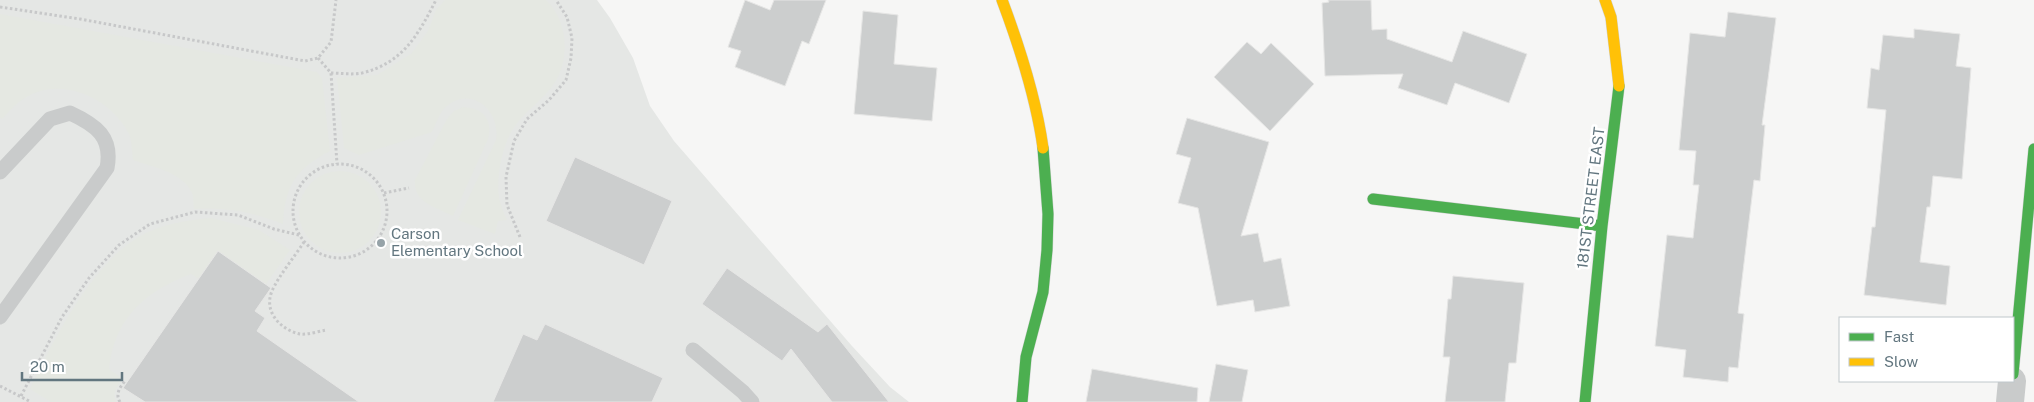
<svg xmlns="http://www.w3.org/2000/svg" width="2034" height="402" font-family="'Public Sans',sans-serif">
  <style>
    .built { fill: #e5e7e5 }
    .green { fill: #e5e8e2 }
    .building { fill: #cccece; stroke: #e6e6e5 }
    .lines { fill: none; stroke-linecap: round; stroke-linejoin: round }
    .fast-casing { stroke: #d2d3d3; stroke-width: 12 }
    .slow-casing { stroke: #d2d3d3; stroke-width: 12 }
    .path { stroke: #c7c8c9; stroke-width: 3; stroke-dasharray: 2.5 2.5; stroke-linecap: butt }
    .lane { stroke: #c9cbcb; stroke-width: 15 }
    .street { stroke: #c9cbcb; stroke-width: 28 }
    .fast { stroke: #4caf50; stroke-width: 11 }
    .slow { stroke: #ffc107; stroke-width: 11 }
    .poi-dot { fill: #96a3a8; stroke: #fff; stroke-width: 2 }
    .labels { text-anchor: middle; stroke-width: 5; stroke-linejoin: round; paint-order: stroke }
    .street-label { font-size: 15px; fill: #62767f; stroke: #fff }
    .poi-label { font-size: 15px; fill: #62767f; stroke: #fff; text-anchor: start }
  </style>
  <rect width="100%" height="100%" fill="#f6f6f5"/>
  <path class="built" d="M 0,0 L 597,0 L 610,18 L 633,58 L 650,106 L 674,141 L 852,346 L 890,387 L 909,402 L 0,402 Z"/>
  <path class="green" d="M 445,0 L 546,0 C 569,21 571,64 551,88 C 537,105 521,114 510,134 C 501,152 495,182 500,202 C 502,208 504,214 507,220 L 498,221 L 495,234 L 458,220 L 496,140 C 501,106 465,83 442,111 C 438,117 435,126 432,132 L 359,155 L 344,148 L 337,78 L 377,75 L 411,54 L 428,31 L 436,10 Z
    M 0,14 L 317,72 L 322,78 L 330,151 C 296,169 285,185 283,224 C 247,211 232,208 194,209 C 193,203 194,197 192,193 C 183,172 152,167 133,160 C 132,152 132,141 129,134 C 111,98 61,75 25,98 C 16,103 9,112 2,119 L 0,117 Z
    M 463,107 C 483,108 493,119 488,139 L 453,216 C 436,207 413,203 415,180 L 447,119 L 454,111 Z
    M299 212a41 41 0 1 1 82 0a41 41 0 1 1-82 0Z
    M 211,218 L 259,230 L 290,250 L 266,284 L 218,251 L 199,279 L 191,274 C 146,291 114,318 109,369 L 123,379 C 117,386 112,392 116,402 L 51,402 L 30,389 C 54,339 95,256 148,232 C 168,223 189,220 211,218 Z"/>
  <path class="building" d="M 745,0 L 770,10 L 774,0 L 826,0 L 809,44 L 802,41 L 785,86 L 735,67 L 741,51 L 728,47 Z
    M 1328,0 L 1371,0 L 1372,30 L 1387,29 L 1387,39 L 1452,62 L 1463,31 L 1527,54 L 1509,103 L 1455,83 L 1447,105 L 1398,88 L 1403,74 L 1325,76 L 1322,3 L 1329,2 Z
    M 863,11 L 898,15 L 894,64 L 937,68 L 932,121 L 854,114 Z
    M 1728,12 L 1776,18 L 1762,125 L 1765,125 L 1760,181 L 1754,180 L 1738,313 L 1744,314 L 1738,368 L 1729,367 L 1728,382 L 1683,377 L 1686,350 L 1655,346 L 1667,235 L 1693,238 L 1699,185 L 1693,185 L 1696,151 L 1679,150 L 1690,33 L 1725,37 Z
    M 1914,29 L 1960,34 L 1956,66 L 1971,68 L 1962,179 L 1933,176 L 1930,207 L 1927,207 L 1920,262 L 1950,266 L 1946,305 L 1864,295 L 1872,227 L 1875,227 L 1886,110 L 1867,108 L 1871,68 L 1879,70 L 1883,35 L 1914,38 Z
    M 1247,42 L 1261,54 L 1271,43 L 1314,84 L 1270,131 L 1214,77 Z
    M 1187,118 L 1269,142 L 1241,236 L 1258,233 L 1264,262 L 1281,258 L 1290,306 L 1255,312 L 1253,300 L 1217,306 L 1198,208 L 1178,203 L 1191,158 L 1176,154 Z
    M 575,157 L 672,201 L 644,265 L 546,221 Z
    M 218,251 L 271,288 L 255,311 L 265,318 L 257,331 L 359,402 L 145,402 L 123,388 Z
    M 727,268 L 818,332 L 827,324 L 889,402 L 832,402 L 791,349 L 782,361 L 702,304 Z
    M 1453,276 L 1524,283 L 1516,363 L 1509,363 L 1505,402 L 1445,402 L 1450,357 L 1443,357 L 1448,299 L 1451,299 Z
    M 545,324 L 663,378 L 652,402 L 493,402 L 523,334 L 537,340 Z
    M 1216,364 L 1248,370 L 1242,402 L 1209,402 Z
    M 1092,369 L 1198,388 L 1197,402 L 1086,402 Z"/>
  <g class="lines">
    <defs>
      <path id="fast" d="M 1373,199 L 1602,226
        M 2013,374 L 2034,149
        M 1022,402 L 1026,357 L 1043,292 L 1047,250 L 1048,214 L 1043,148
        M 1585,402 L 1602,226 L 1619,86"/>
      <path id="slow" d="M 1002,0 C 1020,48 1036,97 1043,148
        M 1605,0 L 1611,17 L 1619,86"/>
    </defs>
    <use href="#fast" class="fast-casing"/>
    <use href="#slow" class="slow-casing"/>
    <path class="path" d="M 0,7 L 80,19 L 305,61 L 318,58 L 331,42 L 336,0
      M 318,58 L 331,73 L 337,164
      M 331,73 C 340,73 352,75 362,73 C 403,63 418,35 436,0
      M293 211a47 47 0 1 1 94 0a47 47 0 1 1-94 0Z
      M 384,193 L 409,188
      M 520,237 L 507,205 L 506,177 L 514,141 L 527,119 L 549,100 L 566,80 L 571,58 L 572,38 L 567,17 L 556,0
      M 304,242 C 295,256 278,277 272,291 C 263,312 281,330 300,334 C 308,335 319,331 327,330
      M 0,386 L 31,402
      M 21,396 L 62,317 L 89,278 L 119,245 L 150,224 L 195,212 L 238,215 L 274,229 L 299,235
      M 120,402 C 115,394 120,387 125,381"/>
    <path class="lane" d="M 0,172 L 50,119 L 70,113 C 96,125 113,137 107,168 L 0,317
      M 693,350 L 743,392 L 752,402"/>
    <path class="street" d="M 2010,402 L 2012,381"/>
    <use href="#fast" class="fast"/>
    <use href="#slow" class="slow"/>
  </g>
  <circle class="poi-dot" cx="381" cy="243" r="5"/>
  <g class="labels">
    <g class="street-label">
      <text transform="translate(1591 198) rotate(-83)" y="5">181ST STREET EAST</text>
    </g>
    <g class="poi-label">
      <text x="391" y="239">Carson<tspan x="391" dy="17">Elementary School</tspan></text>
    </g>
  </g>
  <rect x="1839" y="317" width="175" height="65" fill="#ffffff" stroke="#c0c8cc"/>
  <rect x="1849" y="333" width="25" height="8" fill="#4caf50" stroke="#c0c8cc"/>
  <text x="1884" y="342" font-size="15" fill="#62767f">Fast</text>
  <rect x="1849" y="358" width="25" height="8" fill="#ffc107" stroke="#c0c8cc"/>
  <text x="1884" y="367" font-size="15" fill="#62767f">Slow</text>
  <path d="M22 372v8h100v-8" fill="none" stroke="#62767f" stroke-width="2.5"/>
  <text x="30" y="372" font-size="15" fill="#62767f" stroke="#ffffff" stroke-width="4" paint-order="stroke">20 m</text>
</svg>
